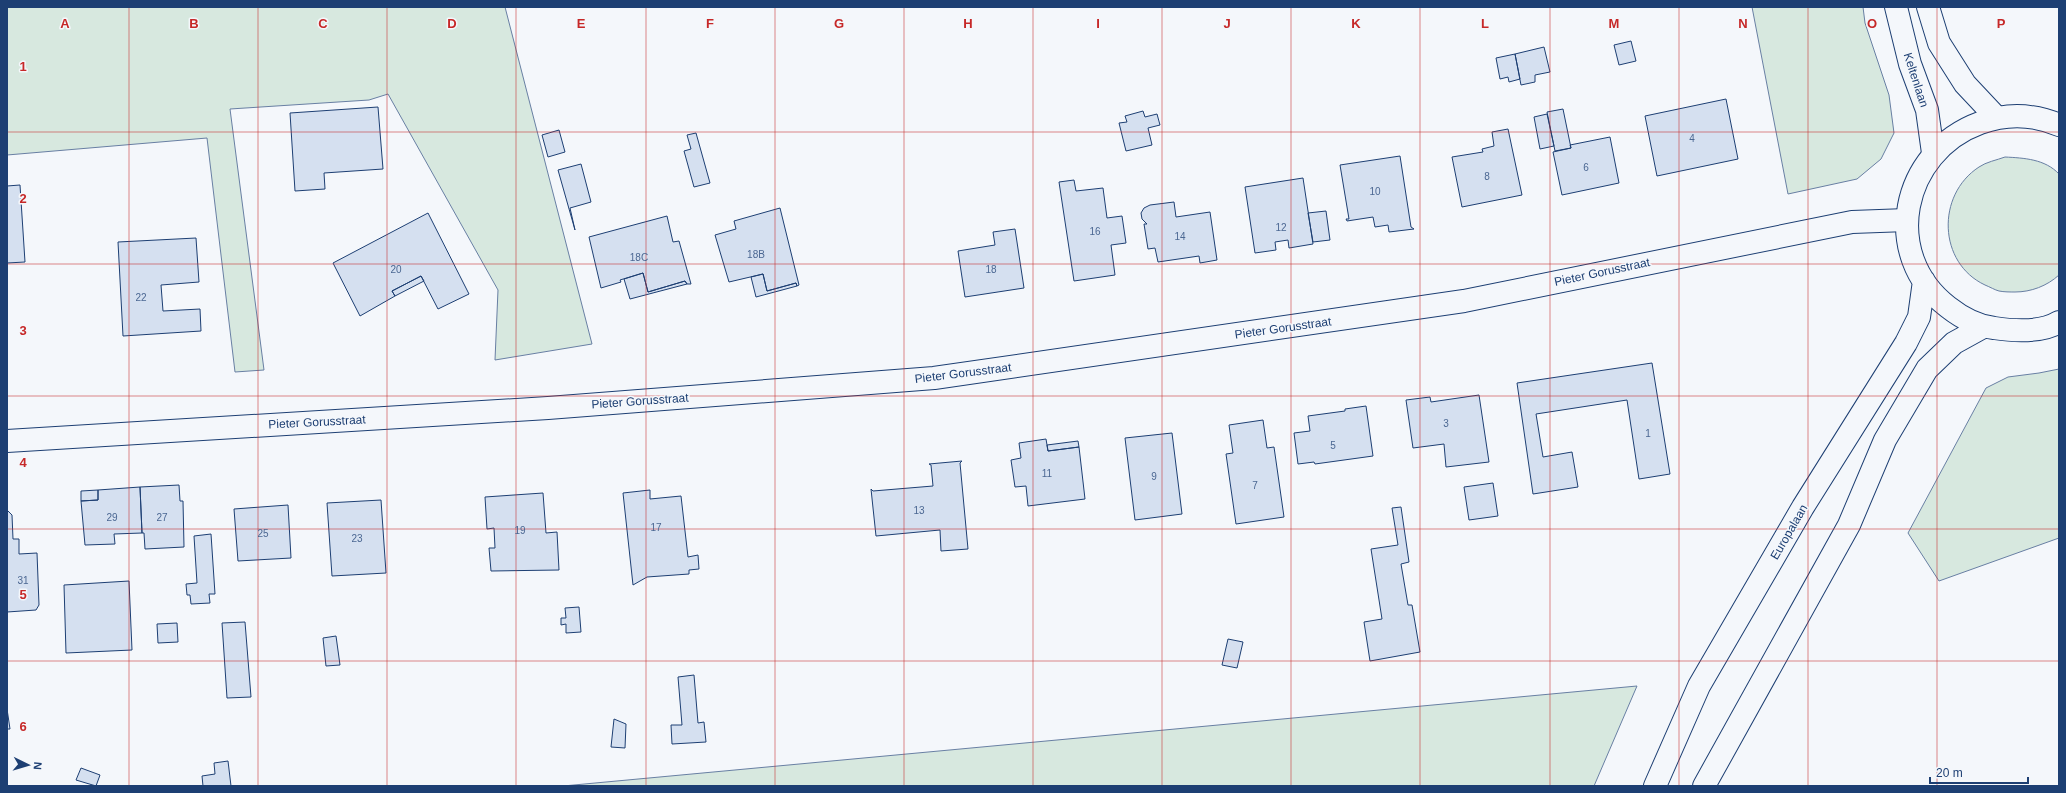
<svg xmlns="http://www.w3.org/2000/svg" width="2066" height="793" font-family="Arial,sans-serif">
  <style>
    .green { fill: #d7e8df; stroke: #687fa3 }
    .building { fill: #d5e0f0; stroke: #1d3f73 }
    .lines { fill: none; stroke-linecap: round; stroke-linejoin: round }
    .street-casing { stroke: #1d3f73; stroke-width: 24 }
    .secondary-casing { stroke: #1d3f73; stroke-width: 24 }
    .primary-casing { stroke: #1d3f73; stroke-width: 24 }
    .street { stroke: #f4f7fb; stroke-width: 22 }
    .secondary { stroke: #f4f7fb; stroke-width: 22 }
    .primary { stroke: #f4f7fb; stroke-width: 22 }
    .grid { fill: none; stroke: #c62828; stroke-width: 1; stroke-opacity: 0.55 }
    .labels { text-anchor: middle; stroke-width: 3; stroke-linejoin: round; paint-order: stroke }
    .number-label { font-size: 10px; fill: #4b6792 }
    .street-label { font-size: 12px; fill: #1d3f73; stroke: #f4f7fb }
    .grid-label { font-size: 13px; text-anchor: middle; font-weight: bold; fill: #c62828; stroke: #f4f7fb; stroke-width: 3; stroke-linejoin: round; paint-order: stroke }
  </style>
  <rect width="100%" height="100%" fill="#f4f7fb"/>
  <path class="green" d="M 7,7 L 505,7 L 592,344 L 495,360 L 498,290 L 388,94 L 369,100 L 230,109 L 264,370 L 235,372 L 207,138 L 7,155 Z
    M 1752,7 L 1863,7 L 1865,23 L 1889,95 L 1894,133 L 1881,159 L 1857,179 L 1788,194 Z
    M 2005,157 C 2024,158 2045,159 2059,174 L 2059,275 C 2047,286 2031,292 2015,292 C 2010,292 2004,292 1999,291 C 1995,290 1990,287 1985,285 C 1938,263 1936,195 1979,167 C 1986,162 1997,160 2005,157 Z
    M 2059,369 L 2059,538 L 1939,581 L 1908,533 L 1986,388 L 2008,377 L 2039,373 Z
    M 1637,686 L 1594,786 L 563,786 Z"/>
  <path class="building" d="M 1631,41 L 1636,61 L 1619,65 L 1614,45 Z
    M 1544,47 L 1550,72 L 1535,75 L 1535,82 L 1521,85 L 1515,54 Z
    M 1515,54 L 1520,79 L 1509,82 L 1508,77 L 1500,79 L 1496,58 Z
    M 1726,99 L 1738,159 L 1657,176 L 1645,116 Z
    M 378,107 L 383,169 L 324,173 L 325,189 L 295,191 L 290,113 Z
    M 1563,109 L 1571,148 L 1555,151 L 1547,112 Z
    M 1143,111 L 1145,117 L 1157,114 L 1160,125 L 1148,128 L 1152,145 L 1126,151 L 1119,123 L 1127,122 L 1125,116 Z
    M 1547,114 L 1554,146 L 1540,149 L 1534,117 Z
    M 1508,129 L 1522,195 L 1462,207 L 1452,157 L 1483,152 L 1482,149 L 1494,146 L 1492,132 Z
    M 559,130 L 565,152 L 548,157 L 542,135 Z
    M 696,133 L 710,183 L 694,187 L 684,151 L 691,149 L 687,135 Z
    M 1610,137 L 1619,183 L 1562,195 L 1553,152 L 1571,148 L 1570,145 Z
    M 1400,156 L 1411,227 L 1414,229 L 1389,232 L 1388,225 L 1375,227 L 1373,217 L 1347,221 L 1346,219 L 1349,219 L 1340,165 Z
    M 581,164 L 591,202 L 570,208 L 575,230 L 558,170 Z
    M 1303,178 L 1313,244 L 1289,248 L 1288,240 L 1275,242 L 1276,250 L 1255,253 L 1245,187 Z
    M 1074,180 L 1076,191 L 1103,188 L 1107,218 L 1122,216 L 1126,243 L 1111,245 L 1115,275 L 1074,281 L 1059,182 Z
    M 20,185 L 25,262 L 7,263 L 7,186 Z
    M 1174,202 L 1176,217 L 1210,212 L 1217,260 L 1200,263 L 1199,256 L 1158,262 L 1155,248 L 1148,249 L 1144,224 L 1147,224 L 1142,219 L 1141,213 L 1144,208 L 1150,205 Z
    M 780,208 L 799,285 L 797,286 L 796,283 L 767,291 L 763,274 L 729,282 L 715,235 L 736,229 L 734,221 Z
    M 1326,211 L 1330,240 L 1313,242 L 1308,213 Z
    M 428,213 L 469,294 L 438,309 L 421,276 L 392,291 L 395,296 L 360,316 L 333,263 Z
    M 667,216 L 673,242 L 679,241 L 691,284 L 687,284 L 685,281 L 648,292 L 643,273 L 620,280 L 621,282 L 601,288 L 589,237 Z
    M 1015,229 L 1024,288 L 965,297 L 958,251 L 995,245 L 993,232 Z
    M 196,238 L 199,282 L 161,285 L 163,311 L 200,309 L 201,331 L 123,336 L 118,242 Z
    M 643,273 L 648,292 L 685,281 L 687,284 L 630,299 L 624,279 Z
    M 763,274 L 767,291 L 796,283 L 797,286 L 756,297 L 751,277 Z
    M 421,276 L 424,281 L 395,296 L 392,291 Z
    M 1652,363 L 1670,474 L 1639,479 L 1627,400 L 1536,414 L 1543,457 L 1572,452 L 1578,487 L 1533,494 L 1517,383 Z
    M 1479,395 L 1489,462 L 1446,467 L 1444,444 L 1413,448 L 1406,400 L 1430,397 L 1431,402 Z
    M 1366,406 L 1373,456 L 1315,464 L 1314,462 L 1298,464 L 1294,433 L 1310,431 L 1308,416 L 1345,411 L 1345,409 Z
    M 1263,420 L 1267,448 L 1274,447 L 1284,517 L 1236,524 L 1226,454 L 1233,453 L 1229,425 Z
    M 1172,433 L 1182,514 L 1135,520 L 1125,438 Z
    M 1046,439 L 1048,451 L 1079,447 L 1085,499 L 1028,506 L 1026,486 L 1015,487 L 1011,460 L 1021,458 L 1019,443 Z
    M 1078,441 L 1079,447 L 1048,451 L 1047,445 Z
    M 962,461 L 960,463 L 968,549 L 941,551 L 940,530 L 876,536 L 871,489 L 873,491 L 933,486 L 931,465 L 929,464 Z
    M 1493,483 L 1498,516 L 1469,520 L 1464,487 Z
    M 179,485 L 180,501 L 183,501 L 184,547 L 145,549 L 144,533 L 142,533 L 140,487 Z
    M 140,487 L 142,533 L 114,534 L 115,544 L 85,545 L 81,501 L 98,500 L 98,490 Z
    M 98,490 L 98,500 L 81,501 L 81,491 Z
    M 650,490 L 650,499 L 681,496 L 688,557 L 698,555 L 699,569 L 689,570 L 689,574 L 647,577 L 633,585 L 623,493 Z
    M 543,493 L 546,533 L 557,532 L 559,570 L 491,571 L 489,548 L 495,548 L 494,528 L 487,529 L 485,497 Z
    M 381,500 L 386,573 L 332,576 L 327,503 Z
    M 288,505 L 291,558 L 238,561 L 234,509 Z
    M 1401,507 L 1409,562 L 1401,564 L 1408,605 L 1412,605 L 1420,652 L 1370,661 L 1364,622 L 1382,619 L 1371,549 L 1398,545 L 1392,508 Z
    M 7,510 L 12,515 L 13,539 L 19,539 L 19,554 L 37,553 L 39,605 L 36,610 L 7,612 Z
    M 211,534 L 215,594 L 209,594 L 210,603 L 191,604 L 190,595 L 187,595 L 186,584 L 197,583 L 194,536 Z
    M 129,581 L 132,650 L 66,653 L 64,585 Z
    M 579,607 L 581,632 L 566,633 L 566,624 L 561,625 L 561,618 L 566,618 L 565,608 Z
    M 245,622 L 251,697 L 227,698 L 222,623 Z
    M 177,623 L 178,642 L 158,643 L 157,624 Z
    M 336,636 L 340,665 L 326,666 L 323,638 Z
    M 1228,639 L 1243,642 L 1237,668 L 1222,665 Z
    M 694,675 L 698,723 L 704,722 L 706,742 L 672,744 L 671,725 L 682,725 L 678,677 Z
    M 7,709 L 10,729 L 7,729 Z
    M 614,719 L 626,724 L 625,748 L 611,747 Z
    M 228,761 L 231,786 L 203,786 L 202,776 L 215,774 L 214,763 Z
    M 81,768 L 100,775 L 96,786 L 76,780 Z"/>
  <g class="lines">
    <defs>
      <path id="street" d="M 7,441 L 548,408 L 934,378 L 1464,301 L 1852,222 L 1907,220"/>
      <path id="secondary" d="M 1896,7 L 1910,64 L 1927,110 L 1933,153
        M 1928,7 L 1939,43 L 1965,84 L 1996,117"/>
      <path id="primary" d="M 2059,125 C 2033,114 2007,113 1980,123 C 1901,152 1880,255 1948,307 C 1962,318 1977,326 1994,328 C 2014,331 2041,333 2059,322
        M 1655,786 L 1699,686 L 1803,507 L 1906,343 L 1919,317 L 1924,281
        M 1704,786 L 1849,525 L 1885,440 L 1927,369 L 1954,343 L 1983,327"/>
    </defs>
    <use href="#street" class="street-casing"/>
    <use href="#secondary" class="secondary-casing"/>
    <use href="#primary" class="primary-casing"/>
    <use href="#street" class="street"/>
    <use href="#secondary" class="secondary"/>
    <use href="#primary" class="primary"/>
  </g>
  <path class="grid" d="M 129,7 L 129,786M 258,7 L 258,786M 387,7 L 387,786M 516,7 L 516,786M 646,7 L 646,786M 775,7 L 775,786M 904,7 L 904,786M 1033,7 L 1033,786M 1162,7 L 1162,786M 1291,7 L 1291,786M 1420,7 L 1420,786M 1550,7 L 1550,786M 1679,7 L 1679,786M 1808,7 L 1808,786M 1937,7 L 1937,786M 7,132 L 2059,132M 7,264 L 2059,264M 7,396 L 2059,396M 7,529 L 2059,529M 7,661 L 2059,661"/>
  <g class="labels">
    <g class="number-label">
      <text x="1692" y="142">4</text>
      <text x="1586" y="171">6</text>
      <text x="1487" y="180">8</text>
      <text x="1375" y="195">10</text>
      <text x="1281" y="231">12</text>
      <text x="1095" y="235">16</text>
      <text x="1180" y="240">14</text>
      <text x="756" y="258">18B</text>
      <text x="639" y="261">18C</text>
      <text x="396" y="273">20</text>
      <text x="991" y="273">18</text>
      <text x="141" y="301">22</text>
      <text x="1446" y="427">3</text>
      <text x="1648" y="437">1</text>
      <text x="1333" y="449">5</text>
      <text x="1047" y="477">11</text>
      <text x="1154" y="480">9</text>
      <text x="1255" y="489">7</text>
      <text x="919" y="514">13</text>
      <text x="112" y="521">29</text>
      <text x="162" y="521">27</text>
      <text x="656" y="531">17</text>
      <text x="520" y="534">19</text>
      <text x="263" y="537">25</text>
      <text x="357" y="542">23</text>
      <text x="23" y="584">31</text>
    </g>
    <g class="street-label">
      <text transform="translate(1916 80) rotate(72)" y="4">Keltenlaan</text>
      <text transform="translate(1602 272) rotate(-12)" y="4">Pieter Gorusstraat</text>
      <text transform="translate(1283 328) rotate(-8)" y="4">Pieter Gorusstraat</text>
      <text transform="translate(963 373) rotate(-7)" y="4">Pieter Gorusstraat</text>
      <text transform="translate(640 401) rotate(-4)" y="4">Pieter Gorusstraat</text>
      <text transform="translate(317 422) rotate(-3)" y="4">Pieter Gorusstraat</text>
      <text transform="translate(1789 532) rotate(-60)" y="4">Europalaan</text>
    </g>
  </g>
  <g class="grid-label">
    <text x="65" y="28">A</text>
    <text x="194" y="28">B</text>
    <text x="323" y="28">C</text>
    <text x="452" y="28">D</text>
    <text x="581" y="28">E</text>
    <text x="710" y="28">F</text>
    <text x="839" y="28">G</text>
    <text x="968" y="28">H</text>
    <text x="1098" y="28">I</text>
    <text x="1227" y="28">J</text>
    <text x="1356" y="28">K</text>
    <text x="1485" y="28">L</text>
    <text x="1614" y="28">M</text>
    <text x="1743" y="28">N</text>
    <text x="1872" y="28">O</text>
    <text x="2001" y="28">P</text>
    <text x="23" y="71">1</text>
    <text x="23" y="203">2</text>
    <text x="23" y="335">3</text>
    <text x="23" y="467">4</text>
    <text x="23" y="599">5</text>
    <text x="23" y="731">6</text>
  </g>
  <rect width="2066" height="793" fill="none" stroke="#1d3f73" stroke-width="16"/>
  <g transform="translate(28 765) rotate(95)" stroke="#f4f7fb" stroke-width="3" paint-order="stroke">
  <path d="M0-3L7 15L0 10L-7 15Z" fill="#1d3f73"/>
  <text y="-6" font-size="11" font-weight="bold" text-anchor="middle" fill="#1d3f73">N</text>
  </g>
  <path d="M1930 777v6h98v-6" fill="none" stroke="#1d3f73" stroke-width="2"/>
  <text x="1936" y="777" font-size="12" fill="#1d3f73" stroke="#f4f7fb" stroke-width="3" paint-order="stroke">20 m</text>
</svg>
